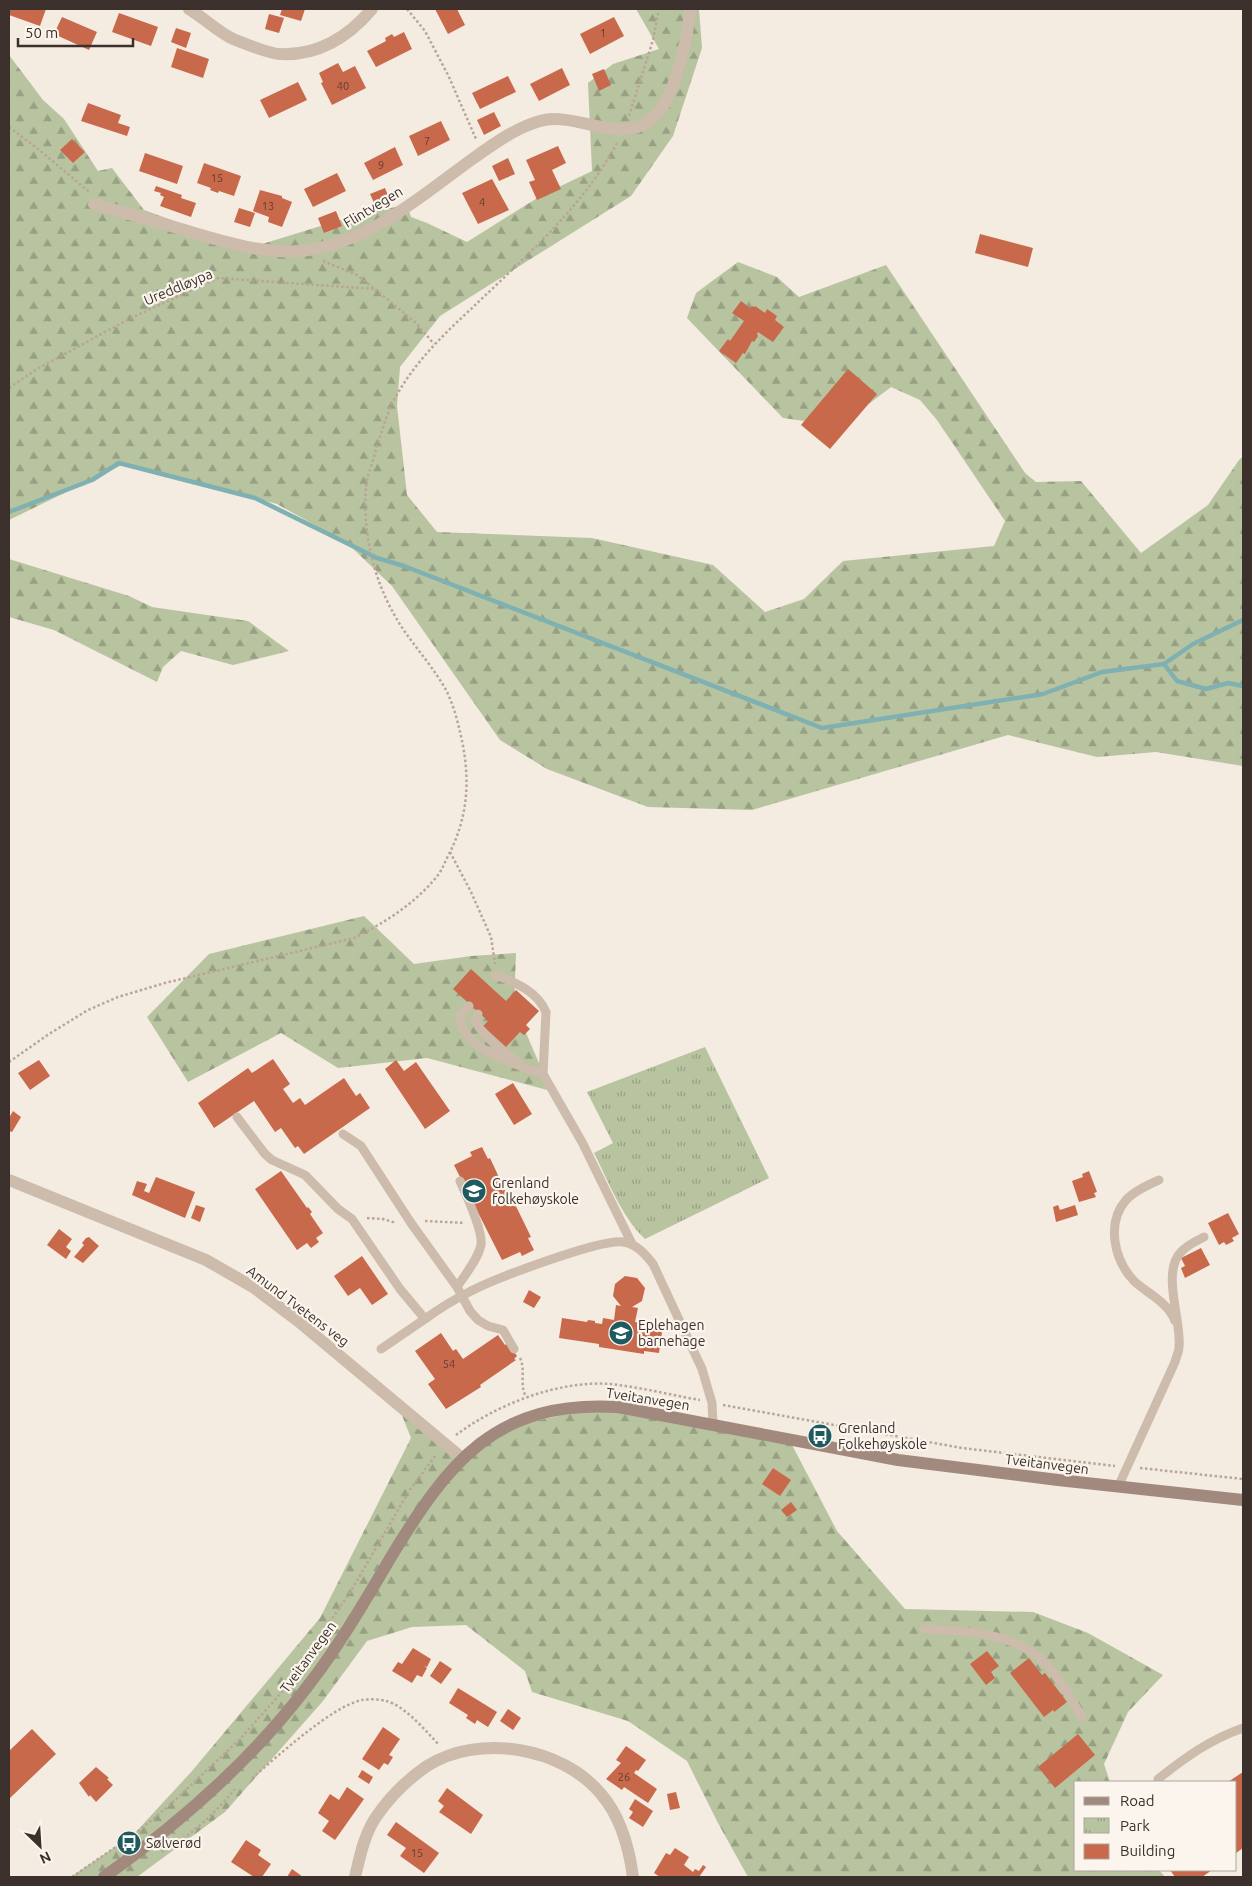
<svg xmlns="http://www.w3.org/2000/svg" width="1252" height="1886" font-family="Ubuntu,sans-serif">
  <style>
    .forest { fill: url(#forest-firs) }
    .park { fill: url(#park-tufts) }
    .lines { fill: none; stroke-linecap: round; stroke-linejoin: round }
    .stream { stroke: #7fb0b2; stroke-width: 4.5 }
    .building { fill: #c8694b }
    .path { stroke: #b9a596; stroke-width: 2.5; stroke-dasharray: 2.5 2.5; stroke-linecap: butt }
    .lane { stroke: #cdbbac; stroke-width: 9 }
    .street { stroke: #cdbbac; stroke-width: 12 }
    .secondary { stroke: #a18a7d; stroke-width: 12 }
    .labels { text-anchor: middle; stroke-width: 4.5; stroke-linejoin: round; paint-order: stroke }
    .number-label { font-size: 11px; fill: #5e3e33 }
    .street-label { font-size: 14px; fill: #3b302b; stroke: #fbf5ee }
    .poi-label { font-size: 14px; fill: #3b302b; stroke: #fbf5ee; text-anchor: start }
  </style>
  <defs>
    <pattern id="forest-firs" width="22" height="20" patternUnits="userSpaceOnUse" patternTransform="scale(1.25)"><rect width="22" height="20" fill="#b8c4a0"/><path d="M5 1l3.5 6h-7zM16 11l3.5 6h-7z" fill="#97a083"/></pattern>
    <pattern id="park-tufts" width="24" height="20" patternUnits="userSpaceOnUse" patternTransform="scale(1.25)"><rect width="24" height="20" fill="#b8c4a0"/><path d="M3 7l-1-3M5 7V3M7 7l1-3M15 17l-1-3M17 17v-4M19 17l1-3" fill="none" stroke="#97a083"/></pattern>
  </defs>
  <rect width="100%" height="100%" fill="#f4ebe1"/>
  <path class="forest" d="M 636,9 L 699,9 L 702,48 L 673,136 L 631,196 L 440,316 L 400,367 L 397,406 L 407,495 L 437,532 L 592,538 L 713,565 L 765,612 L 804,599 L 843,561 L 994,546 L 1005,521 L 937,420 L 920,400 L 891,387 L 840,426 L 783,418 L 687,318 L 696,293 L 738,262 L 777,277 L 799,297 L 886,265 L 1025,473 L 1036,482 L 1081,481 L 1141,553 L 1208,505 L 1239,460 L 1243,457 L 1243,766 L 1156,752 L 1097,757 L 1008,735 L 752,810 L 648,807 L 547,769 L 500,740 L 392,586 L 347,543 L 277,504 L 126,463 L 9,520 L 9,55 L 43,100 L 64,119 L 98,171 L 112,168 L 144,210 L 249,248 L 363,213 L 407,205 L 411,217 L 427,223 L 467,242 L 542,195 L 592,171 L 588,83 L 613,64 L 659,49 Z
    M 9,559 L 129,596 L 152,607 L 248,621 L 289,651 L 233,665 L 181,651 L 163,667 L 157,682 L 54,630 L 9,617 Z
    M 364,916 L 414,964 L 471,956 L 516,953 L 514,1005 L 551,1091 L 427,1058 L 338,1068 L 281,1033 L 188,1082 L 147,1017 L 209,954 Z
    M 602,1407 L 791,1443 L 837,1531 L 905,1609 L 1033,1612 L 1088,1633 L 1163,1675 L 1128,1712 L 1104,1764 L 1110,1782 L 1076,1782 L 1076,1870 L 1159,1870 L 1165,1877 L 748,1877 L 718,1823 L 687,1761 L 628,1721 L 532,1692 L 525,1671 L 466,1625 L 412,1627 L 367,1641 L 323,1701 L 225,1812 L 137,1877 L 71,1877 L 134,1834 L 192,1771 L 320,1618 L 411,1438 L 399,1408 L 460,1463 L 515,1425 Z"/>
  <path class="park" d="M 705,1047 L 769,1178 L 645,1239 C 621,1216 609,1182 594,1153 L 613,1143 L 587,1092 Z"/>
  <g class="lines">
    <path class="stream" d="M 9,512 L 92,480 L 119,463 L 255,498 L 377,558 L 404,566 L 822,728 L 1043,694 L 1102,672 L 1164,664 L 1193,644 L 1243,620
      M 1164,664 L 1177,681 L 1206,689 L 1228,683 L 1243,686"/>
  </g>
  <path class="building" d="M 9,9 L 46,9 L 40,26 L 9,15 Z
    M 282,9 L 305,9 L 301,21 L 280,15 Z
    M 435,9 L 457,9 L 465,25 L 448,34 Z
    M 119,13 L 158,27 L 151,46 L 112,32 Z
    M 269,14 L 284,18 L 279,33 L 265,29 Z
    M 62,17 L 97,32 L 89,50 L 54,34 Z
    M 614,17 L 624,36 L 590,54 L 580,34 Z
    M 176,28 L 191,33 L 186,48 L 171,42 Z
    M 404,32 L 412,49 L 376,67 L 367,51 L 386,41 L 385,38 L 392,34 L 394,37 Z
    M 177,48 L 209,59 L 203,78 L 171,67 Z
    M 338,63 L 343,72 L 355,66 L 366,88 L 332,105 L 321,83 L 323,82 L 319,73 Z
    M 562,68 L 570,85 L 539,101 L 530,84 Z
    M 604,69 L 611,85 L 599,91 L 592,74 Z
    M 508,76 L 516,92 L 480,109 L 472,93 Z
    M 298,82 L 307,100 L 269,118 L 260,100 Z
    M 88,103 L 121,115 L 118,123 L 130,127 L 127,136 L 81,121 Z
    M 494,112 L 501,126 L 484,135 L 477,120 Z
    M 441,121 L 450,140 L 418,156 L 409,136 Z
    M 72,139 L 85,152 L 73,163 L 60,150 Z
    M 558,146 L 566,163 L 552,170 L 561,189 L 537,200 L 529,182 L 535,180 L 526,160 Z
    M 395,147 L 403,165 L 373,180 L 364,163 Z
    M 145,153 L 183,166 L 177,184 L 139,171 Z
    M 508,158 L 515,174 L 499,181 L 492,166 Z
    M 204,163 L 241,176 L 234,196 L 219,191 L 218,193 L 210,190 L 211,188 L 197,183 Z
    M 337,173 L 346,191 L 313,207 L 304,189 Z
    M 492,179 L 509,210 L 478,224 L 462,193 Z
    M 156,186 L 182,195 L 181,198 L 196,203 L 191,217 L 160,206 L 164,197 L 160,195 L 161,193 L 154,191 Z
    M 385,188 L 391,203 L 377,209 L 370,194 Z
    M 260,190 L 282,196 L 282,198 L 292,202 L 282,227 L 268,222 L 269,217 L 253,211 Z
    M 239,208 L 255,213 L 250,227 L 234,222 Z
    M 336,211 L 342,226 L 324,233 L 318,218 Z
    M 980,234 L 1033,248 L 1028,267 L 975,253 Z
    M 741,301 L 750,308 L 752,306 L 754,307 L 755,306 L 765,313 L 767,309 L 777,316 L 775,320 L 784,327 L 773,342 L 758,332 L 757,334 L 758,336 L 754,342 L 752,341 L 745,354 L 743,353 L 736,363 L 719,351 L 728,339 L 730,341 L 744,321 L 732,313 Z
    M 848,369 L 877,394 L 830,449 L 801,425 Z
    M 471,969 L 506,1001 L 516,990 L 539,1011 L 526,1025 L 530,1029 L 524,1035 L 520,1032 L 506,1047 L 483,1026 L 488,1021 L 453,989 Z
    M 273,1059 L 290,1084 L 283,1089 L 293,1103 L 300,1098 L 305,1105 L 344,1078 L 356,1096 L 360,1093 L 370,1108 L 304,1154 L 298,1146 L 295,1148 L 281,1128 L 275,1132 L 254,1101 L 214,1128 L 198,1103 L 248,1068 L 252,1073 Z
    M 39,1060 L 50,1076 L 30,1090 L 18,1073 Z
    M 396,1060 L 404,1071 L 416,1062 L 450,1111 L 425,1129 L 385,1069 Z
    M 513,1083 L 532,1114 L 514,1125 L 495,1094 Z
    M 13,1111 L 21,1117 L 12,1132 L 9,1131 L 9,1118 Z
    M 482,1147 L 488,1159 L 490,1158 L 510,1201 L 513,1200 L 531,1237 L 528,1238 L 534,1250 L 522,1256 L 520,1252 L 502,1260 L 454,1165 L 472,1156 L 470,1152 Z
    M 281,1171 L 307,1208 L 308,1207 L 312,1212 L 310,1214 L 323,1233 L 316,1238 L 319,1242 L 311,1248 L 307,1243 L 297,1250 L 255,1189 Z
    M 1089,1171 L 1097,1192 L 1094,1193 L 1096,1197 L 1079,1202 L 1072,1181 L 1083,1177 L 1082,1174 Z
    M 156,1177 L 195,1192 L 185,1218 L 132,1195 L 137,1181 L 147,1184 L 144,1191 L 149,1193 Z
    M 196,1205 L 205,1208 L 200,1222 L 191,1218 Z
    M 1058,1205 L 1060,1210 L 1075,1205 L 1078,1215 L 1056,1222 L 1053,1207 Z
    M 1228,1213 L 1239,1234 L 1232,1238 L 1234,1241 L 1226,1245 L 1224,1242 L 1219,1245 L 1208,1223 Z
    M 59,1229 L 72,1239 L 66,1247 L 71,1251 L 66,1259 L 47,1245 Z
    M 89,1237 L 99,1246 L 83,1263 L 74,1257 L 84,1245 L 82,1243 L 86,1238 Z
    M 1201,1248 L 1210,1265 L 1185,1278 L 1181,1268 L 1185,1266 L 1181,1258 Z
    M 362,1256 L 388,1294 L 372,1305 L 360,1288 L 348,1296 L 334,1276 Z
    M 625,1276 L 637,1278 L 645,1288 L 642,1301 L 632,1307 L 638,1308 L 635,1322 L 663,1326 L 659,1353 L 644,1351 L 644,1354 L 599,1347 L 599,1344 L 559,1338 L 562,1318 L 587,1322 L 588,1320 L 595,1321 L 595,1323 L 602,1324 L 603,1318 L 614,1320 L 616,1305 L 621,1306 L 613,1296 L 615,1284 Z
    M 529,1290 L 541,1297 L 534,1308 L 523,1302 Z
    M 441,1333 L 453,1351 L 456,1349 L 463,1359 L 498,1335 L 505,1345 L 508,1343 L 517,1356 L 514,1359 L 516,1360 L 480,1385 L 481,1387 L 446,1409 L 428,1384 L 435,1379 L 415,1351 Z
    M 773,1468 L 791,1480 L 780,1496 L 762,1484 Z
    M 791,1502 L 797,1510 L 787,1517 L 781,1510 Z
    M 413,1648 L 431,1659 L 427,1667 L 424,1666 L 427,1668 L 422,1677 L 417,1675 L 412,1683 L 392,1671 L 398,1662 L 402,1664 Z
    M 987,1651 L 999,1666 L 991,1672 L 995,1678 L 986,1685 L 970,1664 Z
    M 1029,1658 L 1042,1675 L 1045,1673 L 1067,1702 L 1054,1712 L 1053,1710 L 1044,1717 L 1010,1673 Z
    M 440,1661 L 452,1669 L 441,1684 L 430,1676 Z
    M 458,1688 L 497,1712 L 488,1727 L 477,1720 L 475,1724 L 466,1718 L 468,1715 L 449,1703 Z
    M 508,1709 L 521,1718 L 513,1730 L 500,1721 Z
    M 383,1727 L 400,1739 L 389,1755 L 393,1757 L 388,1765 L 384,1763 L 379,1770 L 362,1759 Z
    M 32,1729 L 56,1754 L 9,1799 L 9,1751 Z
    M 1078,1734 L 1095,1755 L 1055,1788 L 1038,1767 Z
    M 626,1746 L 646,1760 L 638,1771 L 636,1770 L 634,1773 L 657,1789 L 648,1803 L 624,1787 L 622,1790 L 606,1779 L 621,1763 L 616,1760 Z
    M 96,1767 L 109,1778 L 107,1779 L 113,1785 L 96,1802 L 90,1795 L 89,1797 L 79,1783 Z
    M 362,1770 L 373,1777 L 369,1784 L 358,1777 Z
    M 1243,1772 L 1243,1848 L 1236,1853 L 1236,1782 L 1228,1782 Z
    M 347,1787 L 364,1799 L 335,1840 L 322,1831 L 329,1821 L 318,1813 L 330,1794 L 339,1800 Z
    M 447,1788 L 483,1815 L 471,1834 L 439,1812 L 444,1806 L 438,1801 Z
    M 676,1792 L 680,1808 L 670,1810 L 667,1794 Z
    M 635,1799 L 653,1811 L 643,1827 L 629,1818 L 633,1812 L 629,1809 Z
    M 396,1822 L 439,1853 L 424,1873 L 400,1856 L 406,1848 L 387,1835 Z
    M 246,1840 L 261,1850 L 258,1855 L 271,1864 L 262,1877 L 254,1877 L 231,1862 Z
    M 675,1848 L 689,1857 L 684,1865 L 693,1872 L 695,1869 L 699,1871 L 703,1865 L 706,1867 L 699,1877 L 660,1877 L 654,1873 L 666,1853 L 670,1855 Z
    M 292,1869 L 303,1877 L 287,1877 Z
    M 1170,1870 L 1212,1870 L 1202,1877 L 1175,1877 Z"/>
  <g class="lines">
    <path class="path" d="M 407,9 L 425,31 L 449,77 L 476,139
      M 629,116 L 653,40 L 659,9
      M 9,127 L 43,153 L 89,192
      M 323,261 L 357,275 L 402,311 L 416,323 L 434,344
      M 9,388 L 37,369 L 129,319 L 218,278 L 375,289
      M 450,852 L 471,892 L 491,937 L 495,964
      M 9,1062 L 49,1034 L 88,1010 L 118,997 L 165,983 L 354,938 C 386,922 416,903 438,875 C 442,870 444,864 447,858 C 469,817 471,777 460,732 C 457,719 453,704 447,692 C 436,671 419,652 405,632 C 376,590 362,538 366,487 C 367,475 373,462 376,450 C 381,433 386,416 394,400 C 413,364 442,336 471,309 C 522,260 584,206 617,143
      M 367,1218 L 383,1219 L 396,1223
      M 425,1221 L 465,1223
      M 520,1358 C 526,1370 519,1384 526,1397
      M 723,1405 L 962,1448 L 1115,1466
      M 456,1435 C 496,1405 558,1380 610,1384 C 640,1387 670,1395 700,1400
      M 1140,1468 L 1243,1479
      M 252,1778 C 277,1757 332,1706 362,1700 C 368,1699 380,1699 386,1701 C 404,1705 426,1731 439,1745
      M 162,1852 C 191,1836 214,1814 235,1789
      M 72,1877 L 136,1833 L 171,1804 L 240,1739 L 281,1693 L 351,1591 L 409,1491 L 436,1455"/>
    <path class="lane" d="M 496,975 C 516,983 537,991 546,1012 L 543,1074 L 582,1142 L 632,1244
      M 469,1006 L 460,1015 C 459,1049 518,1065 543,1074
      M 478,1014 L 475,1020 C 483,1038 506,1052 521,1065
      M 237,1117 L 265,1154 L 272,1160 L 305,1175 L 338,1209 L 352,1219 L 400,1289 L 425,1319 C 440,1308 455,1299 471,1291 C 494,1279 602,1238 623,1242 C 637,1244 645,1254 653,1264 L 702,1369 L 712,1403 L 713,1425
      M 343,1134 L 361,1146 L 411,1223 L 457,1287 L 470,1311 L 478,1320 L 488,1326 L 503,1330 L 514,1349
      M 1159,1180 C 1148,1185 1134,1191 1126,1200 C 1106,1223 1114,1260 1134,1281 C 1148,1294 1168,1302 1175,1321
      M 457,1287 C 465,1275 478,1259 481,1245 C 483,1232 466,1194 460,1181
      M 381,1349 L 425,1319
      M 1118,1487 L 1175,1362 C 1176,1357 1179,1352 1179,1347 C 1182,1322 1161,1272 1181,1252 C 1187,1245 1196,1241 1204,1237
      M 924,1629 C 964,1630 1016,1633 1045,1663 C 1060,1678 1071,1699 1082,1717
      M 1158,1779 C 1186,1757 1209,1740 1243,1728"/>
    <path class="street" d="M 189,9 C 204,18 218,32 233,39 C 243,43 271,54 280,54 C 318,56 349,36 372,9
      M 94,204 C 120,212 145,218 171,226 C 210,238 267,257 308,250 C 371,241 421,196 471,160 C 492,145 515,128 540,121 C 575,111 621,145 650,120 C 655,115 662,109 665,103 C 678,79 688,36 690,9
      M 9,1180 L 206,1260 L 253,1287 L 298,1321 L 462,1458
      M 355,1877 C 360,1856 364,1835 376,1817 C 389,1798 408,1779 427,1766 C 479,1733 562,1747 601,1794 C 621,1817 629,1847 633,1877"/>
    <path class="secondary" d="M 104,1877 C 180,1823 250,1762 307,1687 C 339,1646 365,1601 391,1557 C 449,1461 496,1400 618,1407 L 898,1460 L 1058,1480 L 1243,1500"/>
  </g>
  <defs>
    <symbol id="school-disc" viewBox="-11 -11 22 22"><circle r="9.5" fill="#1f5a5e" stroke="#fbf5ee"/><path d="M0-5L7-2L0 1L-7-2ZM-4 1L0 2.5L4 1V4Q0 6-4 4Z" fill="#fff"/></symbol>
    <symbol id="bus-disc" viewBox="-11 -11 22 22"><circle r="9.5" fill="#1f5a5e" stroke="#fbf5ee"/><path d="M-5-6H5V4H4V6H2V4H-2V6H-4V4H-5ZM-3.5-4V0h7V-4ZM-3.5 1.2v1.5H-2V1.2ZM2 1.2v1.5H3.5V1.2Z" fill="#fff"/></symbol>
  </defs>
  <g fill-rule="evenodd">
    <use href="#school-disc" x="460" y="1177" width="28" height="28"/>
    <use href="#school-disc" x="607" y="1319" width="28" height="28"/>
    <use href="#bus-disc" x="806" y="1422" width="28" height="28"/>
    <use href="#bus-disc" x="115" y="1829" width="28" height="28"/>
  </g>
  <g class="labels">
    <g class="number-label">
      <text x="603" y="37">1</text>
      <text x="343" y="90">40</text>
      <text x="427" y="145">7</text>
      <text x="381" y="169">9</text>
      <text x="217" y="182">15</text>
      <text x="482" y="206">4</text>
      <text x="268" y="210">13</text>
      <text x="449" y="1368">54</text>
      <text x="624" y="1781">26</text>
      <text x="417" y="1857">15</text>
    </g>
    <g class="street-label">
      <text transform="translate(373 207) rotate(-31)" y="5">Flintvegen</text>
      <text transform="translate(178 287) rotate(-23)" y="5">Ureddløypa</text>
      <text transform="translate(298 1306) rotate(37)" y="5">Amund Tvetens veg</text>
      <text transform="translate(648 1399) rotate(9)" y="5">Tveitanvegen</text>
      <text transform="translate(1047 1464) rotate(7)" y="5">Tveitanvegen</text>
      <text transform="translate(308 1657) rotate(-54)" y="5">Tveitanvegen</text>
    </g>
    <g class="poi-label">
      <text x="492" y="1188">Grenland<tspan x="492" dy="16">folkehøyskole</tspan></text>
      <text x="638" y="1330">Eplehagen<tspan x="638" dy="16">barnehage</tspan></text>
      <text x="838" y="1433">Grenland<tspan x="838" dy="16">Folkehøyskole</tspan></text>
      <text x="146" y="1848">Sølverød</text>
    </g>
  </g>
  <rect width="1252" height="1886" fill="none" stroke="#3b302b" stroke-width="20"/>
  <rect x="1074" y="1781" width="162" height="90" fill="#fbf5ee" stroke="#aea6a0"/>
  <rect x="1084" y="1797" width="25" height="8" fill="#a18a7d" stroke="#aea6a0"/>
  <text x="1120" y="1806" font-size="15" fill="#3b302b">Road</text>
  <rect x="1084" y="1818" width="25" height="15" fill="url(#park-tufts)" stroke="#aea6a0"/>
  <text x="1120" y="1831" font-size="15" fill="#3b302b">Park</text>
  <rect x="1084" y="1844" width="25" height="15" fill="#c8694b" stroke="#aea6a0"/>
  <text x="1120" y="1856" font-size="15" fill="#3b302b">Building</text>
  <g transform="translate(40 1846) rotate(155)" stroke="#fbf5ee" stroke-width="4" paint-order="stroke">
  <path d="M0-4L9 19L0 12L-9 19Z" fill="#3b302b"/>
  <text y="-8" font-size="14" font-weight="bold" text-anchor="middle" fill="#3b302b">N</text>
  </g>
  <path d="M18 38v8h115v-8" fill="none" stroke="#3b302b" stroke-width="2.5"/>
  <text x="25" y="38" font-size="15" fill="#3b302b" stroke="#fbf5ee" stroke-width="4" paint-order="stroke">50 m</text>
</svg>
